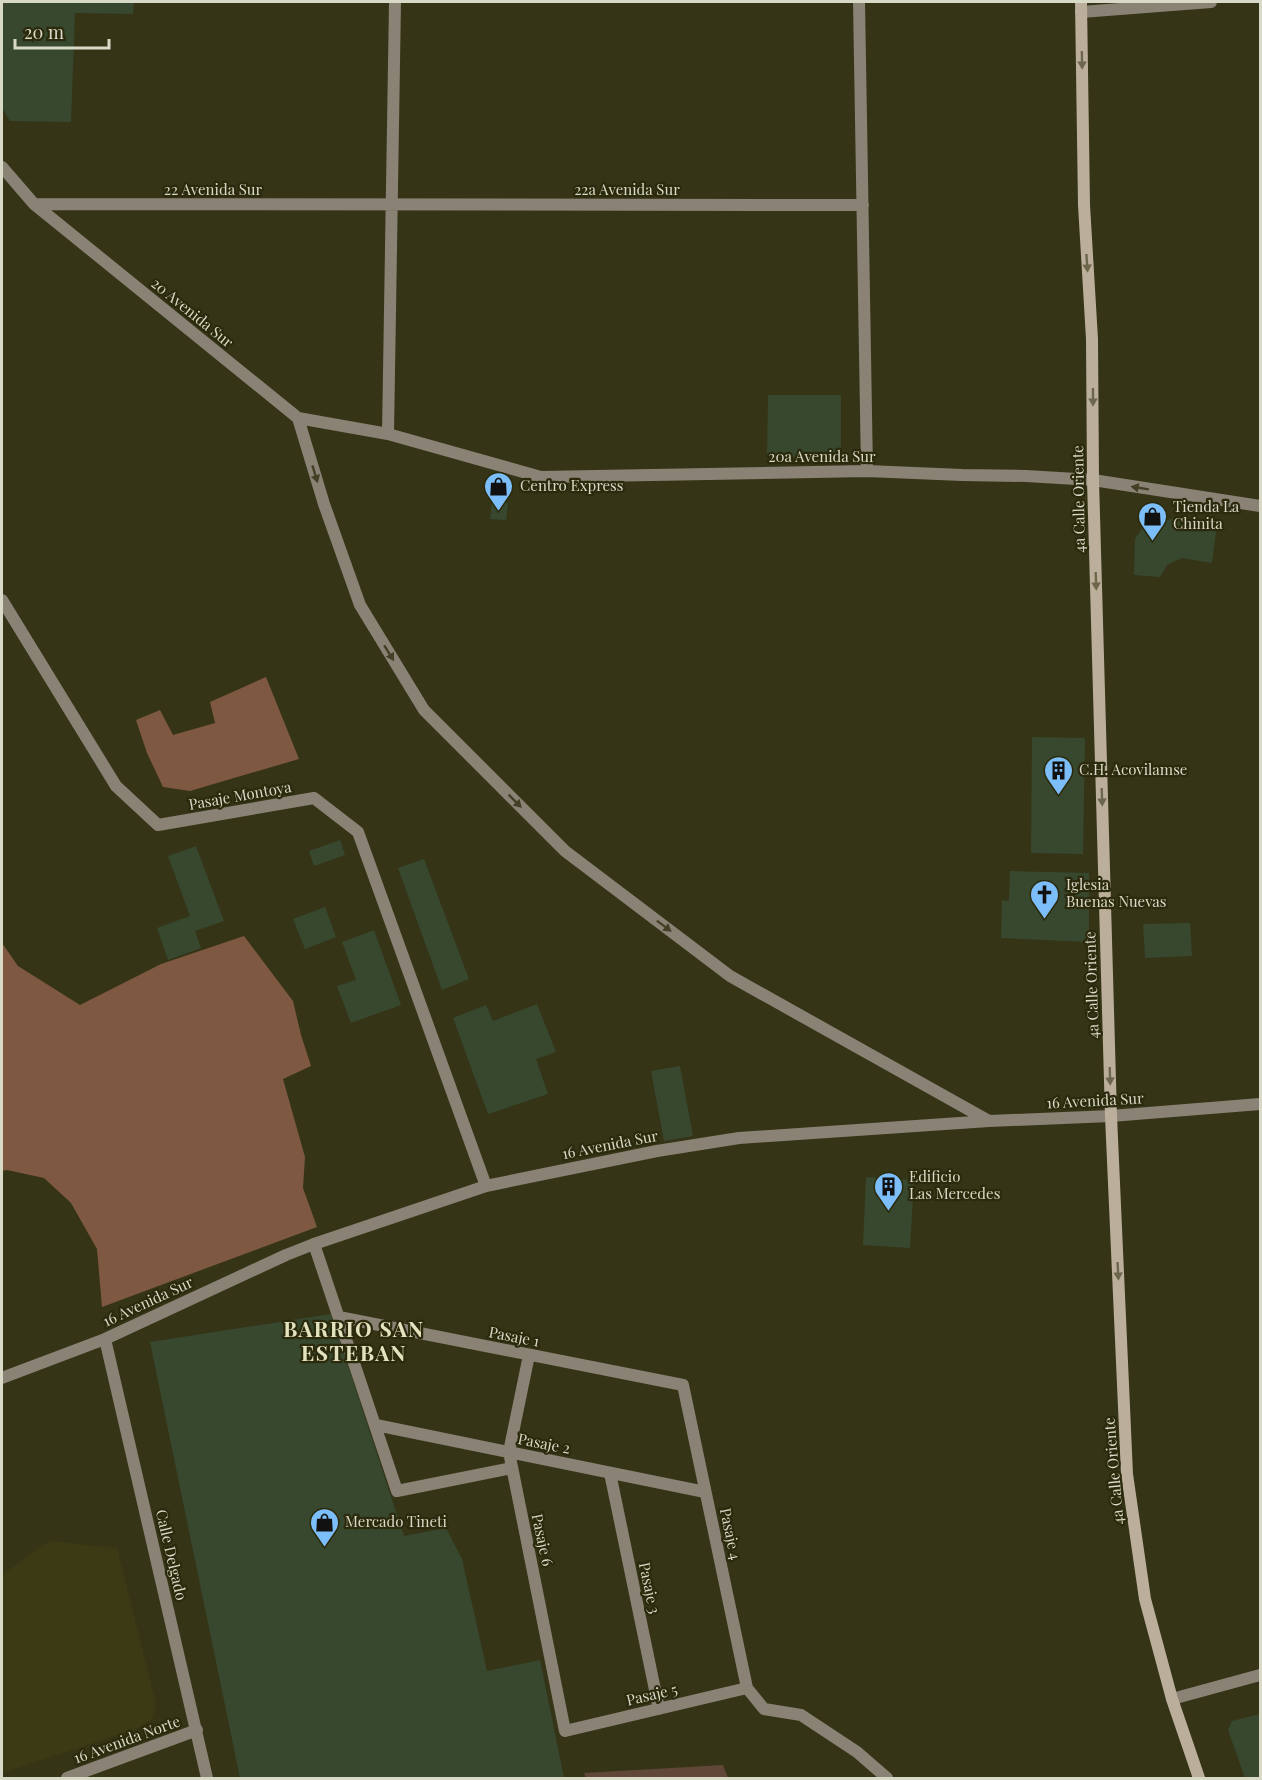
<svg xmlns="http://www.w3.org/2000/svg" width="1262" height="1780" font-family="'Playfair Display',serif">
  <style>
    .built { fill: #3b3a14 }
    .green { fill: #604737 }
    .forest { fill: #7e5840 }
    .building { fill: #37482f }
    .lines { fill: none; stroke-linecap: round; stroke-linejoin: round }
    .lane { stroke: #8a8275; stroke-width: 12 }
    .street { stroke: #8a8275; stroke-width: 12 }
    .secondary { stroke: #bbaf9b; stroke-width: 12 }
    .oneway { fill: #6c664c }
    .oneway2 { fill: #434026 }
    .labels { text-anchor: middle; stroke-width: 4.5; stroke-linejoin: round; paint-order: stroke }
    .street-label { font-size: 15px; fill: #d9d9c8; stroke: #2b2a0c }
    .poi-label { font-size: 15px; fill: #d9d9c8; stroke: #2b2a0c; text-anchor: start }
    .district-label { font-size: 21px; font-weight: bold; letter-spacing: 1.5px; fill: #e3e3c0; stroke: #2b2a0c }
  </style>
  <rect width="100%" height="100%" fill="#353417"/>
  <path class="built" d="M 49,1541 L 117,1548 L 155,1700 L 155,1710 L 153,1718 L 139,1728 L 2,1773 L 2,1575 Z"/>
  <path class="green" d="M 723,1765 L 728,1778 L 586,1778 L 584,1773 Z"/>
  <path class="forest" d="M 266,677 L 299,759 L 190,791 L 163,787 L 147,753 L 136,720 L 160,710 L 173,735 L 215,723 L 210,702 Z
    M 244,936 L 293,1001 L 301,1035 L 311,1066 L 283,1079 L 305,1157 L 303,1188 L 317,1227 L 102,1307 L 97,1249 L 71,1203 L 44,1178 L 7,1170 L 2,1171 L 2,943 L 18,966 L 80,1005 L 161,964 Z"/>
  <path class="building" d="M 2,2 L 134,2 L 133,14 L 75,13 L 71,122 L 10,121 L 2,108 Z
    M 768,395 L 841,395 L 841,457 L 767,457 Z
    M 492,502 L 508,503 L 506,520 L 490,519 Z
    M 1178,517 L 1217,523 L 1212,563 L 1182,558 L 1167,565 L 1160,577 L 1134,575 L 1135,539 L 1143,527 Z
    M 1032,737 L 1085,738 L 1083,854 L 1031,853 Z
    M 340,840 L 345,855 L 314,866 L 309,851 Z
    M 196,846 L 224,921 L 195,931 L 201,948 L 168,960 L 157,928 L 190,916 L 168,856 Z
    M 424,859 L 469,979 L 442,990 L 398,868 Z
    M 1010,871 L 1089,873 L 1089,942 L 1001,938 L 1002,900 L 1009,901 Z
    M 325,907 L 336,937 L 305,949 L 293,919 Z
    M 1190,923 L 1192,956 L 1145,958 L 1143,924 Z
    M 374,930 L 401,1005 L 351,1023 L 337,986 L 356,980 L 342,942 Z
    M 537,1004 L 556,1052 L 536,1059 L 548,1094 L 488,1114 L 453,1018 L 486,1005 L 493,1021 Z
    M 680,1066 L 693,1136 L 664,1141 L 651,1071 Z
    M 866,1177 L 914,1180 L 910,1248 L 863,1245 Z
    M 331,1314 L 404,1536 L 446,1528 L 462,1559 L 487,1671 L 540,1660 L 564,1778 L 240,1778 L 150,1342 Z
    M 1260,1714 L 1260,1778 L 1245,1778 L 1228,1730 L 1232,1721 Z"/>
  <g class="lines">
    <path class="lane" d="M 314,1244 L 397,1491 L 512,1468
      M 339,1317 L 683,1385 L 747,1688 L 764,1709 L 801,1715 L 857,1752 L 887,1778
      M 529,1355 L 509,1452 L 565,1731 L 747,1688
      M 376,1425 L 705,1492
      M 610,1473 L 659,1709"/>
    <path class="street" d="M 859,2 L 867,471
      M 1081,12 L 1211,2
      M 2,167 L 34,204 L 298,418 L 388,434 L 541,477 L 867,471 L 962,475 L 1026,476 L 1093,480 L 1260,506
      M 34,204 L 863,205
      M 298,418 L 324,504 L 360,605 L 424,710 L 565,851 L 730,976 L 989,1121
      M 388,434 L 395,2
      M 2,600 L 116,786 L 158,825 L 314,798 L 358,832 L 486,1186
      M 105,1339 L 207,1778
      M 2,1378 L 105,1339 L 286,1255 L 314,1244 L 486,1186 L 657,1151 L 739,1138 L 989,1121 L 1111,1116 L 1260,1104
      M 1172,1699 L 1260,1675
      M 67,1778 L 197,1730"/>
    <path class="secondary" d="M 1081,2 L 1084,205 L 1092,339 L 1093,480 L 1111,1116 L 1127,1474 L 1145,1599 L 1172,1699 L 1199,1778"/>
  </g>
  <defs><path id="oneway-solid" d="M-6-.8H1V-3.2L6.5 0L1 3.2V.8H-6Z" transform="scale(1.5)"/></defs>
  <g class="oneway">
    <use href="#oneway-solid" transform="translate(1082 60) rotate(89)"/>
    <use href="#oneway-solid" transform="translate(1087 263) rotate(86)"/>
    <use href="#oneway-solid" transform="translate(1093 397) rotate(90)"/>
    <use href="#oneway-solid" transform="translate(1096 581) rotate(88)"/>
    <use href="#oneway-solid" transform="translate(1102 797) rotate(88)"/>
    <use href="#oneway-solid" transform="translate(1110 1076) rotate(88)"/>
    <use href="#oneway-solid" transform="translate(1118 1271) rotate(87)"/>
  </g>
  <g class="oneway2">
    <use href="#oneway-solid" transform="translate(315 474) rotate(73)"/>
    <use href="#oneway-solid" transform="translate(1140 488) rotate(-171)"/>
    <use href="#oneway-solid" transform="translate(389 653) rotate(58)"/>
    <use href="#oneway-solid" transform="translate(515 801) rotate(45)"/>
    <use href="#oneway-solid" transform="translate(664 926) rotate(37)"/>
  </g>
  <defs>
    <symbol id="shop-pin" viewBox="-11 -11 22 30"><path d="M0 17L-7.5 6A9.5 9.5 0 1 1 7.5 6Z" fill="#7cbef9" stroke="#2b2a0c"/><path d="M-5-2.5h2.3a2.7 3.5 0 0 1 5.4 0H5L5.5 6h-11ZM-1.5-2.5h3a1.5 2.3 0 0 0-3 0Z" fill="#111"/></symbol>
    <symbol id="building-pin" viewBox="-11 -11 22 30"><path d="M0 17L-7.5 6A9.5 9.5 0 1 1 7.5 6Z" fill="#7cbef9" stroke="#2b2a0c"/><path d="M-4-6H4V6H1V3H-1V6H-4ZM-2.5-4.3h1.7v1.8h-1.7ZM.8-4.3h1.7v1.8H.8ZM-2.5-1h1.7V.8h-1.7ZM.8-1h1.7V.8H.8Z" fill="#111"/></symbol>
    <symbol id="church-pin" viewBox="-11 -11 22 30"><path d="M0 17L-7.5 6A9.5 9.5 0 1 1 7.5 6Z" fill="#7cbef9" stroke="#2b2a0c"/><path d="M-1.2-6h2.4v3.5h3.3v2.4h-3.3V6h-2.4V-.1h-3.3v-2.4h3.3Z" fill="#111"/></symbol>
  </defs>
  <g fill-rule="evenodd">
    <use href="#shop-pin" x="482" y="470" width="33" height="45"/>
    <use href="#shop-pin" x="1136" y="500" width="33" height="45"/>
    <use href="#building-pin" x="1042" y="754" width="33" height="45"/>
    <use href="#church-pin" x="1028" y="878" width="33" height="45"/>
    <use href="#building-pin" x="872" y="1170" width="33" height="45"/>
    <use href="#shop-pin" x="308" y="1506" width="33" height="45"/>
  </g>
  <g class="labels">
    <g class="street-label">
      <text x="213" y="195">22 Avenida Sur</text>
      <text x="627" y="195">22a Avenida Sur</text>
      <text transform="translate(192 313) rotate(39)" y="5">20 Avenida Sur</text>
      <text x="822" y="462">20a Avenida Sur</text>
      <text transform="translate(1079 499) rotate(-91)" y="5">4a Calle Oriente</text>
      <text transform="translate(240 796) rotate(-10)" y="5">Pasaje Montoya</text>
      <text transform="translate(1092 985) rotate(-92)" y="5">4a Calle Oriente</text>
      <text transform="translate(1095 1101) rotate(-3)" y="5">16 Avenida Sur</text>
      <text transform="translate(610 1145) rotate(-11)" y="5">16 Avenida Sur</text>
      <text transform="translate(148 1302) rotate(-25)" y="5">16 Avenida Sur</text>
      <text transform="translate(514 1337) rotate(11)" y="5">Pasaje 1</text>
      <text transform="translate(544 1444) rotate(11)" y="5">Pasaje 2</text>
      <text transform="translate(1114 1471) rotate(-95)" y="5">4a Calle Oriente</text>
      <text transform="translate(730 1534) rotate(78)" y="5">Pasaje 4</text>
      <text transform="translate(542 1540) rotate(78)" y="5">Pasaje 6</text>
      <text transform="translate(171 1555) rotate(77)" y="5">Calle Delgado</text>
      <text transform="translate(649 1588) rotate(78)" y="5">Pasaje 3</text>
      <text transform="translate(652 1695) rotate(-13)" y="5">Pasaje 5</text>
      <text transform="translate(127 1740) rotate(-20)" y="5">16 Avenida Norte</text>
    </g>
    <g class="poi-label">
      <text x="520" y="491">Centro Express</text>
      <text x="1173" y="512">Tienda La<tspan x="1173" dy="17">Chinita</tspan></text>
      <text x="1079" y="775">C.H. Acovilamse</text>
      <text x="1066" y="890">Iglesia<tspan x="1066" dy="17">Buenas Nuevas</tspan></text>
      <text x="909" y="1182">Edificio<tspan x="909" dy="17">Las Mercedes</tspan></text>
      <text x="345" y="1527">Mercado Tineti</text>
    </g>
    <g class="district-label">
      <text x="354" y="1337">BARRIO SAN<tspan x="354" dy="24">ESTEBAN</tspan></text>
    </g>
  </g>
  <rect width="1262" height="1780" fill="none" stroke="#d9d9c8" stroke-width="6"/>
  <path d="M15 39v9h94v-9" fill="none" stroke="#d9d9c8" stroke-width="3"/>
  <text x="24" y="39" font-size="18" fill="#d9d9c8" stroke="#2b2a0c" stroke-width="4.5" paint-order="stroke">20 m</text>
</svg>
